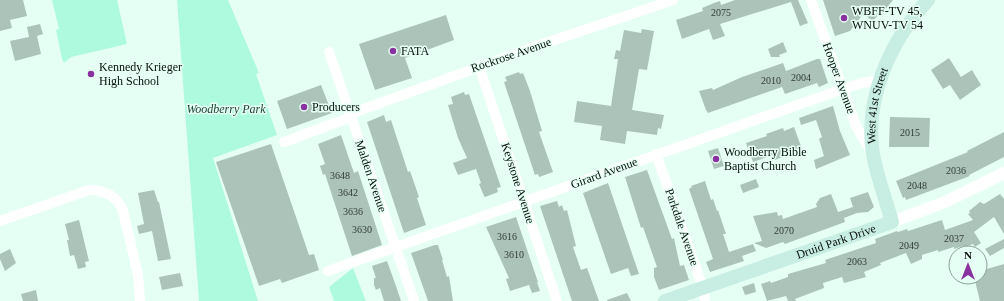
<svg xmlns="http://www.w3.org/2000/svg" width="1004" height="301" font-family="'Times New Roman',serif">
  <style>
    .green { fill: #aefade }
    .building { fill: #acc3ba }
    .lines { fill: none; stroke-linecap: round; stroke-linejoin: round }
    .minor { stroke: #fff; stroke-width: 10 }
    .tertiary { stroke: #fff; stroke-width: 12 }
    .secondary { stroke: #c8ede2; stroke-width: 14 }
    .poi-dot { fill: #89319e; stroke: #e6fff5; stroke-width: 1.5 }
    .labels { text-anchor: middle; stroke-width: 3; stroke-linejoin: round; paint-order: stroke }
    .number-label { font-size: 10px; fill: #303b37 }
    .poi-label { font-size: 12px; fill: #060e0b; stroke: #e6fff5; text-anchor: start }
    .street-label { font-size: 12px; fill: #060e0b; stroke: #e6fff5 }
    .park-label { font-size: 12px; font-style: italic; fill: #1a4335; stroke: #e6fff5 }
  </style>
  <rect width="100%" height="100%" fill="#e6fff5"/>
  <path class="green" d="M 52,0 L 117,0 L 127,44 L 71,57 L 64,63 L 62,59 L 56,30 L 59,29 Z
    M 177,0 L 228,0 L 259,73 L 256,74 L 277,135 L 213,158 L 258,301 L 199,301 Z
    M 353,268 L 366,301 L 334,301 L 329,287 Z"/>
  <path class="building" d="M 0,0 L 23,0 L 27,16 L 10,20 L 12,28 L 0,31 Z
    M 735,0 L 798,0 L 808,23 L 800,26 L 791,2 L 720,24 L 725,36 L 713,40 L 709,29 L 682,39 L 676,20 L 703,11 L 702,8 L 714,3 L 720,1 L 721,5 Z
    M 823,0 L 893,0 L 881,15 L 879,14 L 873,21 L 863,14 L 850,31 L 835,36 Z
    M 446,15 L 454,40 L 405,58 L 412,78 L 375,90 L 359,44 Z
    M 40,24 L 43,34 L 37,36 L 41,54 L 15,61 L 10,41 L 29,37 L 27,27 Z
    M 642,29 L 654,31 L 647,70 L 639,69 L 632,110 L 664,115 L 661,129 L 658,128 L 657,135 L 627,131 L 625,144 L 600,140 L 602,126 L 574,122 L 577,101 L 611,106 L 618,59 L 614,59 L 616,50 L 620,51 L 624,30 L 641,33 Z
    M 783,42 L 787,52 L 779,55 L 780,57 L 771,57 L 768,49 Z
    M 949,58 L 961,77 L 972,70 L 981,85 L 960,100 L 950,85 L 943,89 L 931,70 Z
    M 817,59 L 820,59 L 828,83 L 819,87 L 817,83 L 785,94 L 782,87 L 708,113 L 706,110 L 699,91 L 712,88 L 713,90 L 742,77 L 783,63 L 786,71 Z
    M 519,72 L 520,74 L 523,73 L 530,91 L 542,131 L 539,132 L 553,172 L 539,177 L 538,174 L 535,175 L 504,82 L 507,81 L 505,77 Z
    M 321,85 L 332,113 L 287,129 L 277,101 Z
    M 464,92 L 465,95 L 469,94 L 501,187 L 497,188 L 498,192 L 485,197 L 484,196 L 479,184 L 481,183 L 476,169 L 458,175 L 453,163 L 467,158 L 458,138 L 448,105 L 453,104 L 451,97 Z
    M 833,106 L 840,131 L 850,155 L 816,169 L 814,160 L 824,156 L 819,139 L 822,137 L 816,120 L 801,125 L 799,118 Z
    M 384,115 L 386,122 L 391,120 L 408,172 L 410,171 L 419,197 L 417,198 L 426,225 L 404,233 L 367,122 Z
    M 890,117 L 930,118 L 929,147 L 889,147 Z
    M 794,127 L 802,149 L 775,160 L 773,155 L 753,162 L 746,143 L 767,136 L 766,134 L 783,128 L 784,131 Z
    M 1004,132 L 1004,157 L 969,175 L 970,176 L 906,200 L 905,197 L 903,198 L 896,181 L 968,152 L 967,151 Z
    M 341,135 L 354,173 L 358,171 L 382,245 L 352,256 L 325,174 L 323,175 L 320,166 L 325,164 L 318,144 Z
    M 271,144 L 309,255 L 314,254 L 319,270 L 282,283 L 280,279 L 259,286 L 216,162 Z
    M 718,148 L 724,166 L 714,169 L 708,151 Z
    M 647,170 L 672,239 L 674,238 L 680,266 L 684,265 L 689,280 L 659,290 L 654,277 L 654,268 L 657,267 L 643,227 L 641,228 L 625,177 Z
    M 756,179 L 759,187 L 743,193 L 740,185 Z
    M 705,181 L 711,200 L 713,199 L 717,211 L 718,210 L 726,234 L 723,234 L 729,252 L 753,244 L 756,251 L 742,256 L 744,261 L 710,272 L 706,262 L 713,259 L 689,189 L 692,187 L 691,186 Z
    M 608,183 L 639,274 L 631,276 L 628,268 L 611,274 L 583,193 Z
    M 154,190 L 158,202 L 159,202 L 171,259 L 158,261 L 152,231 L 139,234 L 137,226 L 144,224 L 138,193 Z
    M 868,192 L 874,207 L 868,212 L 857,213 L 844,218 L 845,222 L 785,244 L 783,242 L 766,248 L 754,243 L 762,241 L 753,216 L 777,212 L 778,216 L 782,215 L 783,219 L 817,207 L 816,204 L 820,198 L 831,194 L 838,212 L 853,207 L 850,198 Z
    M 1000,194 L 1004,199 L 1004,234 L 994,217 L 974,232 L 981,243 L 975,247 L 973,244 L 963,248 L 963,246 L 954,249 L 954,247 L 938,252 L 938,250 L 922,255 L 922,259 L 911,264 L 906,253 L 880,263 L 881,265 L 864,272 L 866,277 L 844,283 L 842,277 L 823,283 L 824,288 L 795,299 L 796,301 L 788,301 L 786,296 L 767,301 L 761,284 L 770,281 L 771,283 L 788,277 L 788,274 L 826,263 L 825,260 L 876,243 L 875,239 L 897,231 L 898,232 L 907,229 L 908,231 L 942,220 L 945,230 L 973,220 L 968,214 L 970,213 L 969,211 L 980,202 L 984,204 Z
    M 557,201 L 559,207 L 562,205 L 564,211 L 567,210 L 576,246 L 573,247 L 581,270 L 587,268 L 599,301 L 572,301 L 540,206 Z
    M 516,217 L 538,282 L 537,282 L 540,291 L 532,293 L 529,285 L 510,291 L 506,279 L 509,278 L 486,227 Z
    M 79,220 L 89,261 L 85,262 L 86,267 L 78,269 L 74,255 L 70,256 L 67,240 L 69,240 L 65,224 Z
    M 1004,239 L 1004,248 L 990,256 L 985,249 Z
    M 435,245 L 438,245 L 443,260 L 442,260 L 447,277 L 449,276 L 453,301 L 428,301 L 411,253 Z
    M 10,249 L 16,263 L 5,271 L 0,259 L 0,254 Z
    M 387,261 L 396,286 L 401,301 L 384,301 L 380,288 L 376,290 L 374,285 L 374,278 L 376,278 L 372,266 Z
    M 1004,264 L 1004,301 L 980,301 L 974,277 L 980,277 L 980,271 Z
    M 180,273 L 183,286 L 162,290 L 159,277 Z
    M 754,283 L 756,292 L 745,295 L 742,287 Z
    M 36,290 L 38,301 L 23,301 L 21,294 Z
    M 627,293 L 631,301 L 607,301 L 607,300 Z"/>
  <g class="lines">
    <path class="minor" d="M 811,0 L 856,126 L 863,139 L 873,153
      M 329,52 L 414,301
      M 479,66 L 557,301
      M 350,114 L 534,47 L 673,0
      M 284,142 L 351,117
      M 656,154 L 703,288 L 705,301
      M 0,221 L 89,190 C 105,190 117,196 123,211 L 138,275 L 140,301
      M 328,271 L 843,89 L 862,83 L 880,80"/>
    <path class="tertiary" d="M 892,222 L 945,202 L 1004,173"/>
    <path class="secondary" id="s1" d="M 665,301 L 892,222 C 886,200 877,177 873,154 C 864,98 891,40 928,0"/>
  </g>
  <g class="poi-dot">
    <circle cx="844" cy="18" r="4"/>
    <circle cx="393" cy="51" r="4"/>
    <circle cx="91" cy="74" r="4"/>
    <circle cx="304" cy="107" r="4"/>
    <circle cx="716" cy="159" r="4"/>
  </g>
  <g class="labels">
    <g class="number-label">
      <text x="721" y="16">2075</text>
      <text x="801" y="81">2004</text>
      <text x="771" y="84">2010</text>
      <text x="910" y="136">2015</text>
      <text x="956" y="174">2036</text>
      <text x="340" y="179">3648</text>
      <text x="917" y="189">2048</text>
      <text x="348" y="196">3642</text>
      <text x="353" y="215">3636</text>
      <text x="362" y="233">3630</text>
      <text x="784" y="234">2070</text>
      <text x="507" y="240">3616</text>
      <text x="954" y="242">2037</text>
      <text x="909" y="249">2049</text>
      <text x="514" y="258">3610</text>
      <text x="857" y="265">2063</text>
    </g>
    <g class="poi-label">
      <text x="852" y="15">WBFF-TV 45,<tspan x="852" dy="14">WNUV-TV 54</tspan></text>
      <text x="401" y="55">FATA</text>
      <text x="99" y="71">Kennedy Krieger<tspan x="99" dy="14">High School</tspan></text>
      <text x="312" y="111">Producers</text>
      <text x="724" y="156">Woodberry Bible<tspan x="724" dy="14">Baptist Church</tspan></text>
    </g>
    <g class="street-label">
      <text transform="translate(511 55) rotate(-19)" y="4">Rockrose Avenue</text>
      <text transform="translate(839 78) rotate(70)" y="4">Hooper Avenue</text>
      <text dy="4" stroke="none"><textPath href="#s1" startOffset="360">West 41st Street</textPath></text>
      <text transform="translate(604 173) rotate(-20)" y="4">Girard Avenue</text>
      <text transform="translate(371 176) rotate(71)" y="4">Malden Avenue</text>
      <text transform="translate(518 183) rotate(72)" y="4">Keystone Avenue</text>
      <text transform="translate(682 227) rotate(71)" y="4">Parkdale Avenue</text>
      <text dy="4" stroke="none"><textPath href="#s1" startOffset="181">Druid Park Drive</textPath></text>
    </g>
    <g class="park-label">
      <text x="226" y="113">Woodberry Park</text>
    </g>
  </g>
  <g transform="translate(968 265)"><circle r="19" fill="#e6fff5" stroke="#8c9f97"/>
  <path d="M0-3L7 15L0 10L-7 15Z" fill="#89319e"/>
  <text y="-6" font-size="11" font-weight="bold" text-anchor="middle" fill="#060e0b">N</text>
  </g>
</svg>
